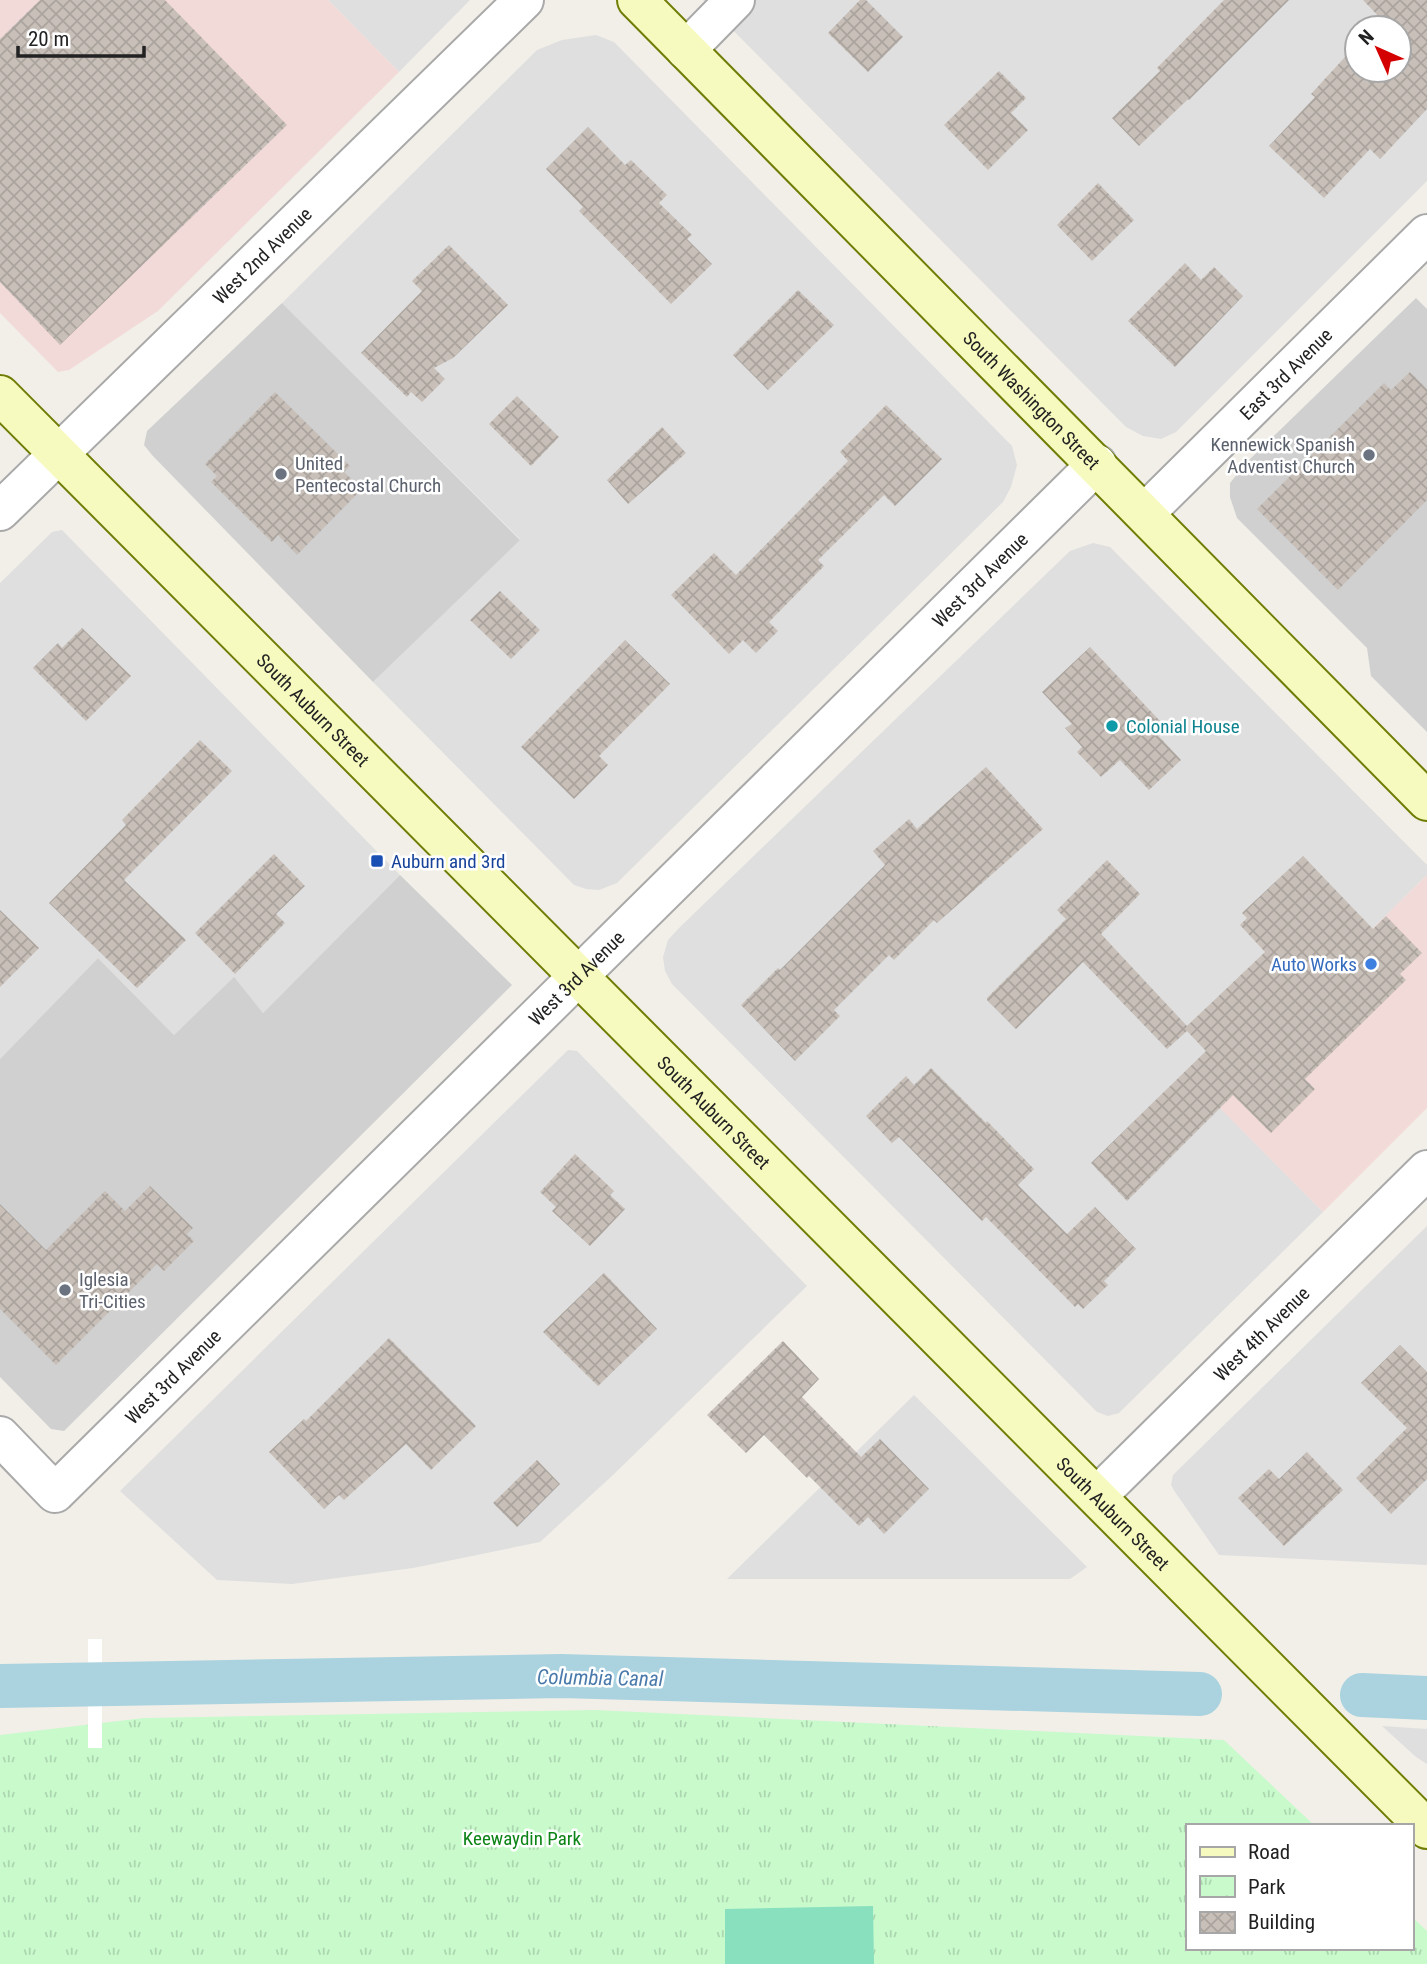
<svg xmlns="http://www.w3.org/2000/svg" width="1427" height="1964" font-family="'Roboto Condensed',sans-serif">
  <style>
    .residential { fill: #e0dfdf; fill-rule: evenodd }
    .commercial { fill: #f2dad9 }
    .religious { fill: #d0d0d0 }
    .park { fill: url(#park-tufts) }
    .pitch { fill: #88e0be }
    .pier { fill: #fff }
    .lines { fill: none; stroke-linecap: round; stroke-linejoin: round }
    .canal { stroke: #aad3df; stroke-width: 44 }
    .building { fill: url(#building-cross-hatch) }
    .street-casing { stroke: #a9a9a9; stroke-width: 42 }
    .secondary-casing { stroke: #707d05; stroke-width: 42 }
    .street { stroke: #fff; stroke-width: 38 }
    .secondary { stroke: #f7fabf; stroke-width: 38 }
    .worship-dot { fill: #6b7280; stroke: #fff; stroke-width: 2.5 }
    .culture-dot { fill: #0f9aa8; stroke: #fff; stroke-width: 2.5 }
    .transit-dot { fill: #1a4fb4; stroke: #fff; stroke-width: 2.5 }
    .shop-dot { fill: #3f7fe0; stroke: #fff; stroke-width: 2.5 }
    .labels { text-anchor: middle; stroke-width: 5; stroke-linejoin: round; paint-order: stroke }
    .street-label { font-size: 19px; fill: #222; stroke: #fff }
    .worship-label { font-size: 19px; fill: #5b616d; stroke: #fff; text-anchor: start }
    .culture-label { font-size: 19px; fill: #0d838f; stroke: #fff; text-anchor: start }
    .transit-label { font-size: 19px; fill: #164399; stroke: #fff; text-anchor: start }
    .shop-label { font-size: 19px; fill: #366cbe; stroke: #fff; text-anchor: end }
    .park-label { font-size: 19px; fill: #0c8416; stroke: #fff }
    .water-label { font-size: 21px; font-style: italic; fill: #4a7aab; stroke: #fff }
  </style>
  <defs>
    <pattern id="park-tufts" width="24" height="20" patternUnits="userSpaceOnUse" patternTransform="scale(1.75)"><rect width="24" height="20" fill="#c8facc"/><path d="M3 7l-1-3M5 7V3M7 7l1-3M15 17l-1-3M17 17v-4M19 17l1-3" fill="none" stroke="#acd6af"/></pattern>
    <pattern id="building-cross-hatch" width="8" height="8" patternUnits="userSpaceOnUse" patternTransform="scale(1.75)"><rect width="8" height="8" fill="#c7bfb8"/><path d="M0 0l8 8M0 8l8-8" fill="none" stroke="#aba49e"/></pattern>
  </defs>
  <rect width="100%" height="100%" fill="#f2efe9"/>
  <path class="residential" d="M 328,0 L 470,0 L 399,72 Z
    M 703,0 L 1427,0 L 1427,181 L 1176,432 L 1161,439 L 1143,436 L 1126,427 ZM 1357,28 L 1399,28 L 1399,70 L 1357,70 Z
    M 596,35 L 614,42 L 1012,446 L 1017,465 L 1011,487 L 1003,502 L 617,883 L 599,890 L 586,889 L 574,885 L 373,682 L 520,539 L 282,303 L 537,50 L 562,40 Z
    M 62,530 L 400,875 L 263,1013 L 234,978 L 174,1035 L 98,958 L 0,1059 L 0,583 L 52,532 Z
    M 1093,543 L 1110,547 L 1427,865 L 1427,875 L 1206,1093 L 1323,1212 L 1119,1413 L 1108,1416 L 1097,1412 L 672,984 L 665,971 L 663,957 L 668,940 L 679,928 L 1070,551 Z
    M 568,1050 L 577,1051 L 807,1286 L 613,1475 L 540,1542 L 413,1568 L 292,1584 L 217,1580 L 120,1491 Z
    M 1427,1226 L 1427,1565 L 1219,1555 L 1175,1492 L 1171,1485 L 1173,1475 Z
    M 914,1395 L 1087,1567 L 1070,1579 L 727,1579 Z
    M 1382,1726 L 1427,1729 L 1427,1764 L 1416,1757 Z"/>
  <path class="commercial" d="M 0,0 L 328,0 L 399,72 L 158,311 L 69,370 L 58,372 L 0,313 Z
    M 1427,875 L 1427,1108 L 1323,1212 L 1205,1093 Z"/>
  <path class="religious" d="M 1416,298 L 1427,309 L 1427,732 L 1371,676 L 1367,648 L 1237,518 L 1230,497 L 1230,483 L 1247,462 Z
    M 282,303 L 520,540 L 373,682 L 152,455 L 144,445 L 147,431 Z
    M 400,875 L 512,985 L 64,1431 L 51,1429 L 0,1377 L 0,1059 L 98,958 L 174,1035 L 234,977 L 263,1013 Z"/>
  <path class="park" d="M 595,1710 L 1224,1740 L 1315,1826 L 1187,1826 L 1187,1948 L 1411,1948 L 1411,1916 L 1427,1931 L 1427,1964 L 0,1964 L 0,1735 L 144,1718 Z"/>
  <path class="pitch" d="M 873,1906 L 874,1964 L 725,1964 L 725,1909 Z"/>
  <path class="pier" d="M 88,1639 L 102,1639 L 102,1748 L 88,1748 Z"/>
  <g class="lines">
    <path class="canal" d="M 0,1686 L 561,1676 L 1200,1694
      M 1362,1695 L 1427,1698"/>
  </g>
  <path class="building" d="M 40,0 L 165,0 L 287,125 L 60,345 L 0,282 L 0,39 Z
    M 860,0 L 866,0 L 903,37 L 868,72 L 828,33 Z
    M 1224,0 L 1289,0 L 1189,100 L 1188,99 L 1139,146 L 1112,118 L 1160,71 L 1157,68 Z
    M 1363,0 L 1427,0 L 1427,109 L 1380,159 L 1370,149 L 1324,198 L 1269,146 L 1315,97 L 1311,94 L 1357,44 L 1357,70 L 1399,70 L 1399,28 L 1372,28 L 1381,19 Z
    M 999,71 L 1026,98 L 1011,113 L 1028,130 L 988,170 L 944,125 Z
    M 588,127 L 625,165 L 631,160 L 667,195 L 659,203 L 692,235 L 687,239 L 712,264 L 671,304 L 579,211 L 583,207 L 546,169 Z
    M 1098,183 L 1134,220 L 1092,261 L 1057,225 Z
    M 449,245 L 508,305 L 453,358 L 434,368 L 445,379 L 422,402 L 411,392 L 407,397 L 361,353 L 422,291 L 412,281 Z
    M 1185,263 L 1201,280 L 1214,267 L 1243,296 L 1175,367 L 1128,321 Z
    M 798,290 L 834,325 L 768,390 L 733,355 Z
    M 1410,372 L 1427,389 L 1427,500 L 1338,590 L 1257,509 L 1384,383 L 1391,390 Z
    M 275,392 L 350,466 L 344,472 L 362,489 L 297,555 L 278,535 L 272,542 L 211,482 L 217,476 L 205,464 Z
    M 517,396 L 559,437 L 531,466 L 489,424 Z
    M 886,405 L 942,459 L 895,506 L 884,495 L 818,560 L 824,566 L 769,622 L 778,631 L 756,653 L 743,640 L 729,654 L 671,595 L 714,553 L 736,575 L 848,461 L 840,452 Z
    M 662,427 L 686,453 L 628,504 L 607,480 Z
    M 500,591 L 540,630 L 511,659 L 470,620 Z
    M 82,628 L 131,676 L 86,721 L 33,668 L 58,643 L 62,648 Z
    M 625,640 L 670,684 L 599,756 L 608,765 L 574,799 L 521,747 Z
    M 1090,647 L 1160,721 L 1152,729 L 1181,760 L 1149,790 L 1120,760 L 1101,777 L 1077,752 L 1082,747 L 1065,728 L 1072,724 L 1042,692 Z
    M 200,740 L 232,771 L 124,880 L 186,940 L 137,988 L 49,903 L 126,825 L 122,820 Z
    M 986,767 L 1043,829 L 937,923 L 934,920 L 894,960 L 889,955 L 834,1010 L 840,1016 L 795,1061 L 741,1005 L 778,968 L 780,970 L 885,865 L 873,851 L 909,819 L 917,829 Z
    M 274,854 L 305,886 L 276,914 L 285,923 L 235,974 L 195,933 Z
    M 1303,856 L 1373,929 L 1386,916 L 1422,953 L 1400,974 L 1406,980 L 1305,1079 L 1315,1089 L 1271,1133 L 1233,1095 L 1127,1201 L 1091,1163 L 1206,1051 L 1187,1031 L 1167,1049 L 1083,962 L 1016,1029 L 987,1000 L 987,998 L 1066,919 L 1057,910 L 1107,860 L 1140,894 L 1101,934 L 1187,1026 L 1265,952 L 1240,925 L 1247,918 L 1242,913 Z
    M 0,910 L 39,948 L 0,987 Z
    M 931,1068 L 986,1123 L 987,1121 L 1034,1169 L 1018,1185 L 1067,1234 L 1095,1207 L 1136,1249 L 1104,1281 L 1108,1285 L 1083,1309 L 1078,1304 L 1075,1307 L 986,1217 L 982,1221 L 899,1137 L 892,1143 L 866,1116 L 906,1076 L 914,1085 Z
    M 575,1154 L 614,1191 L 610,1195 L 625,1209 L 590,1246 L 552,1211 L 556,1207 L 540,1192 Z
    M 150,1186 L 193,1228 L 187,1234 L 194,1241 L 164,1271 L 157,1264 L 56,1365 L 0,1309 L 0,1204 L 46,1250 L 105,1191 L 125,1211 Z
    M 604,1273 L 657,1329 L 598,1386 L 543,1332 Z
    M 389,1338 L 476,1426 L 431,1470 L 406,1444 L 344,1500 L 339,1495 L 324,1509 L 269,1452 L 304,1419 L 306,1421 Z
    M 783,1341 L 819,1379 L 802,1397 L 861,1457 L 880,1439 L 929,1489 L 884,1534 L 868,1517 L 859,1526 L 809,1476 L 807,1478 L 764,1435 L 746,1453 L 707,1415 Z
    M 1400,1345 L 1427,1372 L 1427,1479 L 1391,1514 L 1356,1478 L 1407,1428 L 1361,1383 Z
    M 1307,1452 L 1343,1490 L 1284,1546 L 1238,1498 L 1269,1469 L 1279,1479 Z
    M 537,1460 L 560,1484 L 517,1527 L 493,1503 Z"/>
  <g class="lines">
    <defs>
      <g id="street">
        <path d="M 686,50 L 735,0"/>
        <path id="s1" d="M 0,511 L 524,0"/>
        <path id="s2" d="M 1145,513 L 1427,234"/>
        <path id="s3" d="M 0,1436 L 55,1493 L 1097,464"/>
        <path id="s4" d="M 1097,1496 L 1427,1170"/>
      </g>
      <g id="secondary">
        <path id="s5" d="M 637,0 L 1427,801"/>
        <path id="s6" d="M 0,395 L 1427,1829"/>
      </g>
    </defs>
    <use href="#street" class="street-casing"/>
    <use href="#secondary" class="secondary-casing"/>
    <use href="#street" class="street"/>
    <use href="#secondary" class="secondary"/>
  </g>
  <g class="worship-dot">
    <circle cx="1369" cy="455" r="7"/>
    <circle cx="281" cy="474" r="7"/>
    <circle cx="65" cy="1290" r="7"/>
  </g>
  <circle class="culture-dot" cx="1112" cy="726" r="7"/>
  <rect class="transit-dot" x="370" y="854" width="14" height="14" rx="3.5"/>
  <circle class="shop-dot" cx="1371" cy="964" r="7"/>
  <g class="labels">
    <g class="street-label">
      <text dy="7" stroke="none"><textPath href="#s1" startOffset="366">West 2nd Avenue</textPath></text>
      <text dy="7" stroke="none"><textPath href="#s2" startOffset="198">East 3rd Avenue</textPath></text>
      <text dy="7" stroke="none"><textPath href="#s5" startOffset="562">South Washington Street</textPath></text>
      <text dy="7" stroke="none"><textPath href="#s3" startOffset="1379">West 3rd Avenue</textPath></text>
      <text dy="7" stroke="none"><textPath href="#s6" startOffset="444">South Auburn Street</textPath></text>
      <text dy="7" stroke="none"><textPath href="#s3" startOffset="812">West 3rd Avenue</textPath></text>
      <text dy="7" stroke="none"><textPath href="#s6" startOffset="1012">South Auburn Street</textPath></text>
      <text dy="7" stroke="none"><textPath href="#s4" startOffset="231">West 4th Avenue</textPath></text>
      <text dy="7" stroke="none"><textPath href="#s3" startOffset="245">West 3rd Avenue</textPath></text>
      <text dy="7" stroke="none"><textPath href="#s6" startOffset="1578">South Auburn Street</textPath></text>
    </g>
    <g class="worship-label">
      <text x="1355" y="451" text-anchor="end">Kennewick Spanish<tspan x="1355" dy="22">Adventist Church</tspan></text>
      <text x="295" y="470">United<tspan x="295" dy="22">Pentecostal Church</tspan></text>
      <text x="79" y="1286">Iglesia<tspan x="79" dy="22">Tri-Cities</tspan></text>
    </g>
    <g class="culture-label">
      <text x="1126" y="733">Colonial House</text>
    </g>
    <g class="transit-label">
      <text x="391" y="868">Auburn and 3rd</text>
    </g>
    <g class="shop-label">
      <text x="1357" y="971">Auto Works</text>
    </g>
    <g class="park-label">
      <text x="522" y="1845">Keewaydin Park</text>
    </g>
    <g class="water-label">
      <text transform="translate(600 1678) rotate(1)" y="7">Columbia Canal</text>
    </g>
  </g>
  <rect x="1186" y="1824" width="228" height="126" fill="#ffffff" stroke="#a7a7a7" stroke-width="2"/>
  <rect x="1200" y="1847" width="35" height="10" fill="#f7fabf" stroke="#a7a7a7" stroke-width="2"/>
  <text x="1248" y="1859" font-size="21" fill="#222222">Road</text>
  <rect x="1200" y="1876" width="35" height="21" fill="url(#park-tufts)" stroke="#a7a7a7" stroke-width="2"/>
  <text x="1248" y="1894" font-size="21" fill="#222222">Park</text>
  <rect x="1200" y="1912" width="35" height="21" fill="url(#building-cross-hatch)" stroke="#a7a7a7" stroke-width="2"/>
  <text x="1248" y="1929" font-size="21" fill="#222222">Building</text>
  <g transform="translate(1378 49) rotate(315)"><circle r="33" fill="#ffffff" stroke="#a7a7a7" stroke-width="2"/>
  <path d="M0-5L12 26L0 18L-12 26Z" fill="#d40000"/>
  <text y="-10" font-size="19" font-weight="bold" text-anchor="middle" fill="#222222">N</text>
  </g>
  <path d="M18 46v10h126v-10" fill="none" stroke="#222222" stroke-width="3.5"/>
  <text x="28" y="46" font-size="21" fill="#222222" stroke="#ffffff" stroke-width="5" paint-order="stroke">20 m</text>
</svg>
